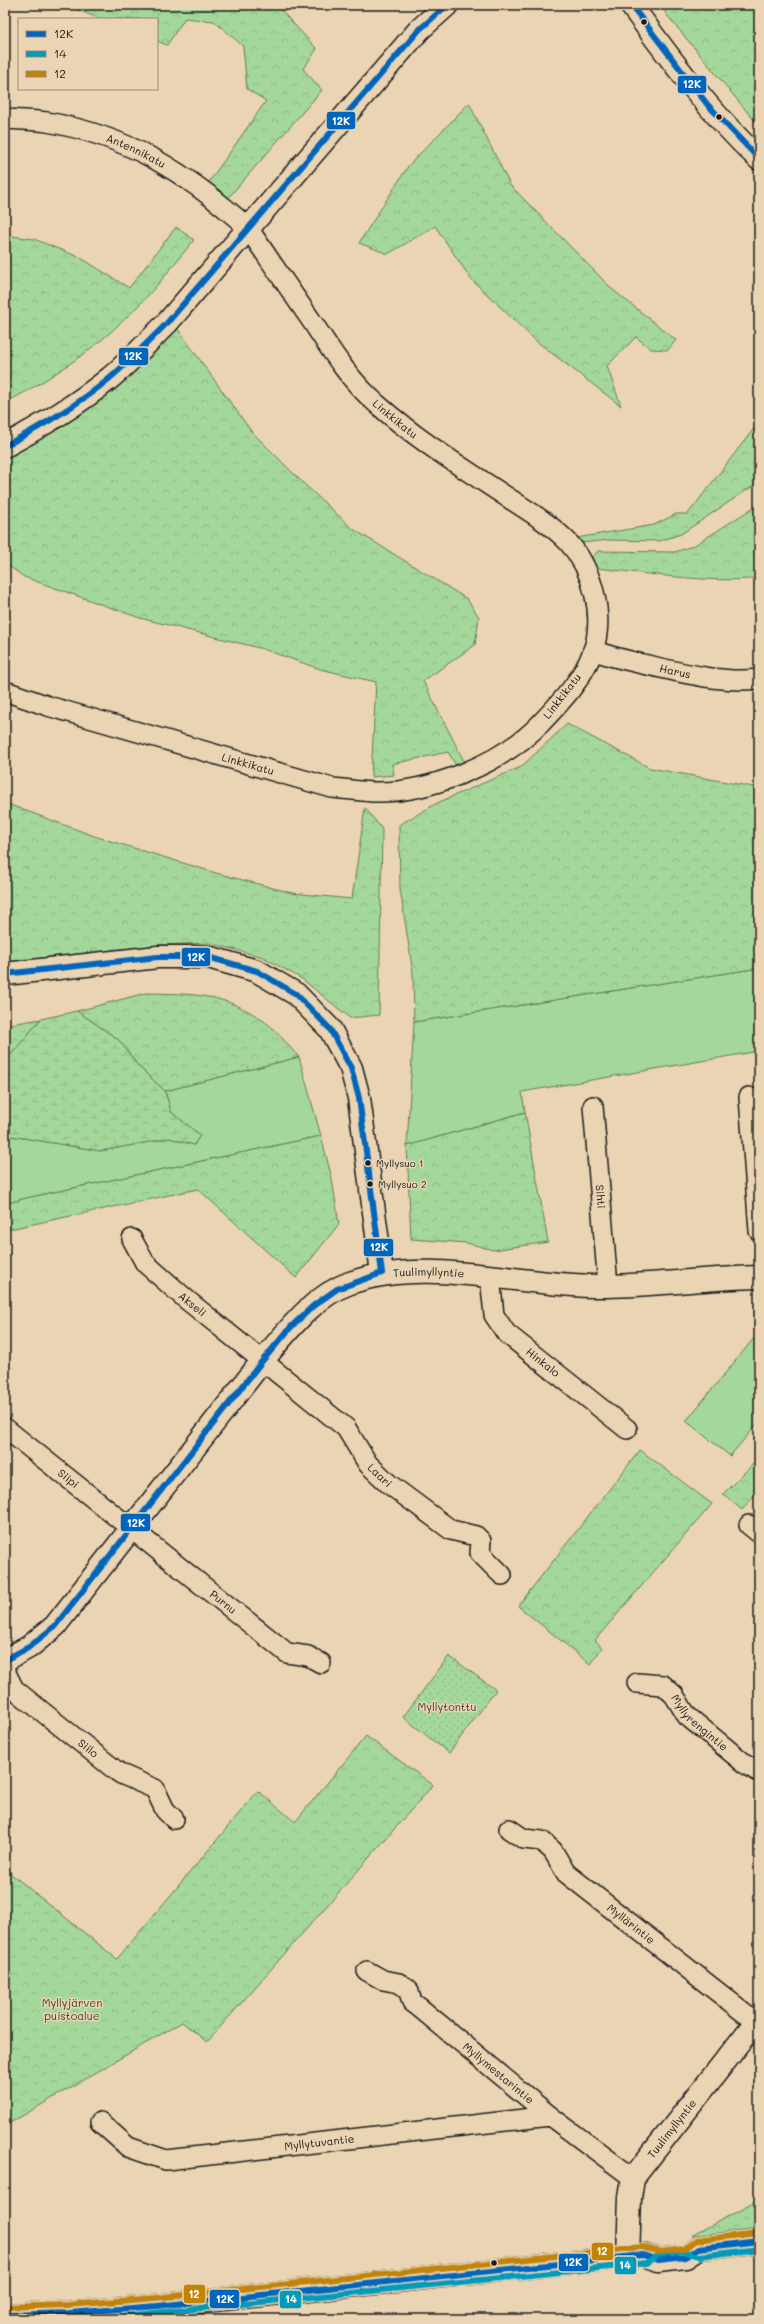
<svg xmlns="http://www.w3.org/2000/svg" width="764" height="2324" font-family="Mali,sans-serif">
  <style>
    .grass { fill: #a4d89a; stroke: #607a5b }
    .forest { fill: url(#forest-crowns); stroke: #607a5b }
    .wetland { fill: url(#wetland-marsh); stroke: #607a5b }
    .park { fill: url(#park-dots); stroke: #607a5b }
    .lines { fill: none; stroke-linecap: round; stroke-linejoin: round }
    .minor-casing { stroke: #1c1c1c; stroke-width: 22 }
    .tertiary-casing { stroke: #1c1c1c; stroke-width: 25 }
    .secondary-casing { stroke: #1c1c1c; stroke-width: 25 }
    .minor { stroke: #ead4b3; stroke-width: 19 }
    .tertiary { stroke: #ead4b3; stroke-width: 22 }
    .secondary { stroke: #ead4b3; stroke-width: 22 }
    .bus-1-casing { stroke: #ead4b3; stroke-width: 9 }
    .bus-2-casing { stroke: #ead4b3; stroke-width: 9 }
    .bus-3-casing { stroke: #ead4b3; stroke-width: 9 }
    .bus-1 { stroke: #0065bd; stroke-width: 6 }
    .bus-2 { stroke: #039bbc; stroke-width: 6 }
    .bus-3 { stroke: #c08407; stroke-width: 6 }
    .bus-dot { fill: #1c1c1c; stroke: #ead4b3; stroke-width: 1.5 }
    .labels { text-anchor: middle; stroke-width: 3; stroke-linejoin: round; paint-order: stroke }
    .bus-label { font-size: 10px; fill: #1c1c1c; stroke: #ead4b3; text-anchor: start }
    .street-label { font-size: 11px; fill: #1c1c1c; stroke: #ead4b3 }
    .park-label { font-size: 11px; fill: #374235; stroke: #ead4b3 }
    .line-badge { stroke: #ead4b3; stroke-width: 1.5 }
    .badge-label { font-size: 11px; text-anchor: middle; font-weight: bold; fill: #fff }
  </style>
  <defs>
    <pattern id="forest-crowns" width="20" height="18" patternUnits="userSpaceOnUse"><rect width="20" height="18" fill="#a4d89a"/><path d="M2 6a3 3 0 1 1 6 0M12 15a3 3 0 1 1 6 0" fill="none" stroke="#8db984"/></pattern>
    <pattern id="wetland-marsh" width="20" height="14" patternUnits="userSpaceOnUse"><rect width="20" height="14" fill="#a4d89a"/><path d="M1 5h8M5 5V1M11 12h8M15 12V8" fill="none" stroke="#8db984"/></pattern>
    <pattern id="park-dots" width="8" height="8" patternUnits="userSpaceOnUse"><rect width="8" height="8" fill="#a4d89a"/><path d="M2 2h.1M6 6h.1" fill="none" stroke="#8db984" stroke-width="1.8" stroke-linecap="round"/></pattern>
  </defs>
  <rect width="100%" height="100%" fill="#ead4b3"/>
  <filter id="ink" filterUnits="userSpaceOnUse"><feTurbulence type="fractalNoise" baseFrequency=".025" numOctaves="2"/><feDisplacementMap in="SourceGraphic" scale="8" xChannelSelector="R" yChannelSelector="G"/><feConvolveMatrix kernelMatrix="1 2 1 2 8 2 1 2 1" color-interpolation-filters="sRGB"/></filter>
  <g filter="url(#ink)">
    <path class="grass" d="M 759,968 L 759,1051 L 522,1092 L 525,1112 L 407,1146 L 414,1022 Z
      M 299,1057 L 321,1136 L 26,1198 L 5,1204 L 5,1135 L 101,1151 L 170,1138 L 194,1145 L 200,1135 L 171,1112 L 165,1091 Z
      M 759,1332 L 759,1422 L 730,1456 L 686,1421 Z"/>
    <path class="forest" d="M 65,5 L 276,5 L 317,49 L 303,69 L 322,90 L 228,198 L 209,182 L 266,101 L 247,89 L 243,46 L 214,21 L 185,18 L 167,45 L 157,41 L 157,19 L 101,19 Z
      M 662,5 L 759,5 L 759,126 L 666,14 Z
      M 469,103 L 510,185 L 613,290 L 676,340 L 668,350 L 651,349 L 636,337 L 607,366 L 621,406 L 536,341 L 471,279 L 435,226 L 388,254 L 359,243 L 409,165 Z
      M 176,227 L 194,240 C 176,261 159,285 139,305 C 101,345 53,378 5,403 L 5,235 L 34,239 L 81,258 L 129,288 Z
      M 177,328 L 251,431 L 303,483 L 353,529 L 467,599 L 479,617 L 475,645 L 423,681 L 465,763 L 457,767 L 448,752 L 392,764 L 394,775 L 371,777 L 376,682 L 320,669 L 263,649 L 140,618 L 24,577 L 5,563 L 5,457 L 60,428 L 118,387 Z
      M 759,422 L 759,482 L 681,534 L 660,541 L 610,540 L 580,543 L 576,538 L 654,525 L 676,514 L 688,514 Z
      M 759,504 L 759,578 C 709,584 646,573 596,568 L 592,557 L 598,551 L 675,552 L 695,545 Z
      M 567,724 L 650,768 L 759,788 L 759,968 L 414,1022 L 413,973 L 400,889 L 399,825 L 437,803 L 521,767 Z
      M 5,803 L 94,836 L 216,873 L 292,893 L 352,899 L 365,808 L 382,829 L 379,1015 L 350,1018 L 302,979 L 263,957 L 209,943 L 159,945 L 5,962 Z
      M 146,993 C 193,994 226,993 265,1022 C 278,1031 288,1046 299,1057 L 165,1091 L 139,1067 L 119,1040 L 77,1011 Z
      M 41,1019 L 5,1062 L 5,1025 Z
      M 525,1112 L 548,1242 L 493,1250 L 467,1243 L 411,1239 L 407,1146 Z
      M 321,1136 L 332,1179 L 339,1224 L 296,1278 L 198,1189 L 5,1230 L 5,1204 L 26,1198 Z
      M 640,1450 L 712,1504 L 595,1640 L 602,1648 L 590,1664 L 518,1606 Z
      M 759,1458 L 759,1490 L 742,1510 L 723,1494 Z
      M 366,1736 L 433,1785 L 207,2042 L 182,2022 L 5,2126 L 5,1869 L 117,1959 L 258,1791 L 295,1822 Z
      M 759,2200 L 759,2228 L 691,2236 Z"/>
    <path class="wetland" d="M 77,1011 L 119,1040 L 139,1067 L 165,1091 L 171,1112 L 200,1135 L 194,1145 L 170,1138 L 101,1151 L 5,1135 L 5,1062 L 41,1019 Z"/>
    <path class="park" d="M 449,1656 L 496,1690 L 449,1753 L 403,1717 Z"/>
    <g class="lines">
      <defs>
        <g id="minor">
          <path id="s1" d="M 5,119 C 19,120 34,120 47,122 C 129,136 187,173 248,228 C 269,259 290,290 311,320 C 330,349 350,381 377,404 C 416,439 460,466 504,495 C 525,509 550,523 568,542 C 593,569 605,616 593,651 C 583,679 561,702 541,723 C 503,763 428,794 372,792 C 358,791 345,789 332,788 L 48,706 L 5,691"/>
          <path id="s2" d="M 593,650 C 612,658 632,661 652,666 C 686,674 724,683 759,679"/>
          <path d="M 749,1097 L 759,1231"/>
          <path id="s3" d="M 593,1106 L 608,1286"/>
          <path id="s4" d="M 132,1239 L 145,1263 L 187,1300 L 346,1428 L 368,1464 L 389,1484 L 451,1530 L 476,1536 L 481,1541 L 480,1553 L 502,1575"/>
          <path id="s5" d="M 490,1277 L 494,1315 L 506,1333 L 627,1429"/>
          <path id="s6" d="M 5,1428 L 287,1653 L 308,1656 L 321,1663"/>
          <path d="M 749,1525 L 759,1533"/>
          <path id="s7" d="M 5,1671 L 14,1689 L 114,1769 L 121,1774 L 155,1789 L 165,1810 L 174,1819"/>
          <path id="s8" d="M 637,1683 L 663,1685 L 674,1695 L 687,1716 L 744,1763 L 759,1772"/>
          <path id="s9" d="M 509,1829 L 524,1839 L 542,1841 L 553,1851 L 566,1873 L 756,2022"/>
          <path id="s10" d="M 367,1971 L 383,1980 L 399,1983 L 408,1989 L 412,2002 L 420,2008 L 550,2116 L 633,2178"/>
          <path id="s11" d="M 100,2122 L 128,2147 L 166,2160 L 550,2116"/>
        </g>
        <g id="tertiary">
          <path d="M 631,5 C 670,59 710,113 759,159"/>
          <path d="M 5,446 C 41,426 77,405 110,378 C 130,361 148,342 167,323 L 419,30 L 447,5"/>
          <path d="M 5,974 L 158,957 L 208,957 L 257,971 L 296,994 L 330,1029 L 351,1068 L 359,1098 L 382,1273"/>
          <path id="s12" d="M 5,1660 L 29,1647 L 55,1626 L 263,1360 C 287,1332 313,1296 350,1283 C 425,1255 528,1288 608,1286 C 658,1285 709,1278 759,1277"/>
          <path id="s13" d="M 628,2257 L 630,2197 L 633,2178 L 759,2018"/>
        </g>
        <path id="secondary" d="M 5,2315 L 69,2313 L 157,2306 L 643,2255 L 658,2260 L 686,2257 L 699,2248 L 759,2241"/>
      </defs>
      <use href="#minor" class="minor-casing"/>
      <use href="#tertiary" class="tertiary-casing"/>
      <use href="#secondary" class="secondary-casing"/>
      <use href="#minor" class="minor"/>
      <use href="#tertiary" class="tertiary"/>
      <use href="#secondary" class="secondary"/>
      <defs>
        <path id="bus-1" d="M 631,5 L 707,104 L 759,159
          M 5,446 C 41,426 78,405 110,378 C 130,361 148,342 167,323 L 419,30 L 447,5
          M 5,974 L 158,957 L 208,957 L 257,971 L 296,994 L 330,1029 L 351,1068 L 359,1098 L 382,1273 L 337,1289 L 313,1306 L 291,1327 L 263,1360 L 55,1626 L 29,1647 L 5,1660
          M 5,2315 L 69,2313 L 157,2306 L 643,2255 L 658,2260 L 686,2257 L 699,2248 L 759,2241"/>
        <path id="bus-2" d="M 94,2319 L 629,2265 L 646,2263 L 660,2254 L 683,2251 L 699,2256 L 759,2249"/>
        <path id="bus-3" d="M 5,2307 L 69,2305 L 156,2298 L 642,2247 L 659,2252 L 683,2249 L 697,2240 L 758,2233"/>
      </defs>
      <use href="#bus-1" class="bus-1-casing"/>
      <use href="#bus-2" class="bus-2-casing"/>
      <use href="#bus-3" class="bus-3-casing"/>
      <use href="#bus-1" class="bus-1"/>
      <use href="#bus-2" class="bus-2"/>
      <use href="#bus-3" class="bus-3"/>
    </g>
  </g>
  <g class="bus-dot">
    <circle cx="644" cy="22" r="3.5"/>
    <circle cx="719" cy="117" r="3.5"/>
    <circle cx="368" cy="1163" r="3.5"/>
    <circle cx="370" cy="1184" r="3.5"/>
    <circle cx="494" cy="2263" r="3.5"/>
  </g>
  <g class="labels">
    <g class="bus-label">
      <text x="376" y="1167">Myllysuo 1</text>
      <text x="378" y="1188">Myllysuo 2</text>
    </g>
    <g class="street-label">
      <text dy="4" stroke="none"><textPath href="#s1" startOffset="136">Antennikatu</textPath></text>
      <text dy="4" stroke="none"><textPath href="#s1" startOffset="515">Linkkikatu</textPath></text>
      <text dy="4" stroke="none"><textPath href="#s2" startOffset="85">Harus</textPath></text>
      <text transform="translate(562 696) rotate(-52)" y="4">Linkkikatu</text>
      <text transform="translate(248 764) rotate(16)" y="4">Linkkikatu</text>
      <text dy="4" stroke="none"><textPath href="#s3" startOffset="91">Sihti</textPath></text>
      <text dy="4" stroke="none"><textPath href="#s12" startOffset="596">Tuulimyllyntie</textPath></text>
      <text dy="4" stroke="none"><textPath href="#s4" startOffset="90">Akseli</textPath></text>
      <text dy="4" stroke="none"><textPath href="#s5" startOffset="107">Hinkalo</textPath></text>
      <text dy="4" stroke="none"><textPath href="#s4" startOffset="346">Laari</textPath></text>
      <text dy="4" stroke="none"><textPath href="#s6" startOffset="81">Siipi</textPath></text>
      <text dy="4" stroke="none"><textPath href="#s6" startOffset="279">Purnu</textPath></text>
      <text dy="4" stroke="none"><textPath href="#s8" startOffset="79">Myllyrengintie</textPath></text>
      <text dy="4" stroke="none"><textPath href="#s7" startOffset="115">Siilo</textPath></text>
      <text dy="4" stroke="none"><textPath href="#s9" startOffset="159">Myllärintie</textPath></text>
      <text dy="4" stroke="none"><textPath href="#s10" startOffset="171">Myllymestarintie</textPath></text>
      <text dy="4" stroke="none"><textPath href="#s13" startOffset="142">Tuulimyllyntie</textPath></text>
      <text dy="4" stroke="none"><textPath href="#s11" startOffset="232">Myllytuvantie</textPath></text>
    </g>
    <g class="park-label">
      <text x="447" y="1711">Myllytonttu</text>
      <text x="72" y="2007">Myllyjärven<tspan x="72" dy="13">puistoalue</tspan></text>
    </g>
  </g>
  <g class="line-badge">
    <rect x="677" y="75" width="30" height="19" rx="4" fill="#0065bd"/>
    <rect x="326" y="111" width="30" height="19" rx="4" fill="#0065bd"/>
    <rect x="118" y="347" width="31" height="19" rx="4" fill="#0065bd"/>
    <rect x="181" y="947" width="30" height="20" rx="4" fill="#0065bd"/>
    <rect x="363" y="1238" width="31" height="19" rx="4" fill="#0065bd"/>
    <rect x="120" y="1513" width="31" height="19" rx="4" fill="#0065bd"/>
    <rect x="591" y="2242" width="23" height="19" rx="4" fill="#c08407"/>
    <rect x="558" y="2253" width="31" height="19" rx="4" fill="#0065bd"/>
    <rect x="614" y="2256" width="23" height="19" rx="4" fill="#039bbc"/>
    <rect x="183" y="2284" width="23" height="20" rx="4" fill="#c08407"/>
    <rect x="209" y="2289" width="31" height="20" rx="4" fill="#0065bd"/>
    <rect x="279" y="2290" width="23" height="19" rx="4" fill="#039bbc"/>
  </g>
  <g class="badge-label">
    <text x="692" y="88">12K</text>
    <text x="341" y="125">12K</text>
    <text x="133" y="360">12K</text>
    <text x="196" y="961">12K</text>
    <text x="379" y="1251">12K</text>
    <text x="136" y="1527">12K</text>
    <text x="602" y="2255">12</text>
    <text x="573" y="2266">12K</text>
    <text x="625" y="2269">14</text>
    <text x="194" y="2298">12</text>
    <text x="225" y="2303">12K</text>
    <text x="291" y="2303">14</text>
  </g>
  <rect width="764" height="2324" fill="none" stroke="#ead4b3" stroke-width="20"/>
  <rect x="10" y="10" width="744" height="2304" fill="none" stroke="#1c1c1c" stroke-width="1.5" filter="url(#ink)"/>
  <rect x="18" y="18" width="140" height="72" fill="#ead4b3" stroke="#988a77"/>
  <rect x="26" y="31" width="20" height="6" fill="#0065bd" stroke="#988a77"/>
  <text x="54" y="38" font-size="12" fill="#1c1c1c">12K</text>
  <rect x="26" y="51" width="20" height="6" fill="#039bbc" stroke="#988a77"/>
  <text x="54" y="58" font-size="12" fill="#1c1c1c">14</text>
  <rect x="26" y="71" width="20" height="6" fill="#c08407" stroke="#988a77"/>
  <text x="54" y="78" font-size="12" fill="#1c1c1c">12</text>
</svg>
